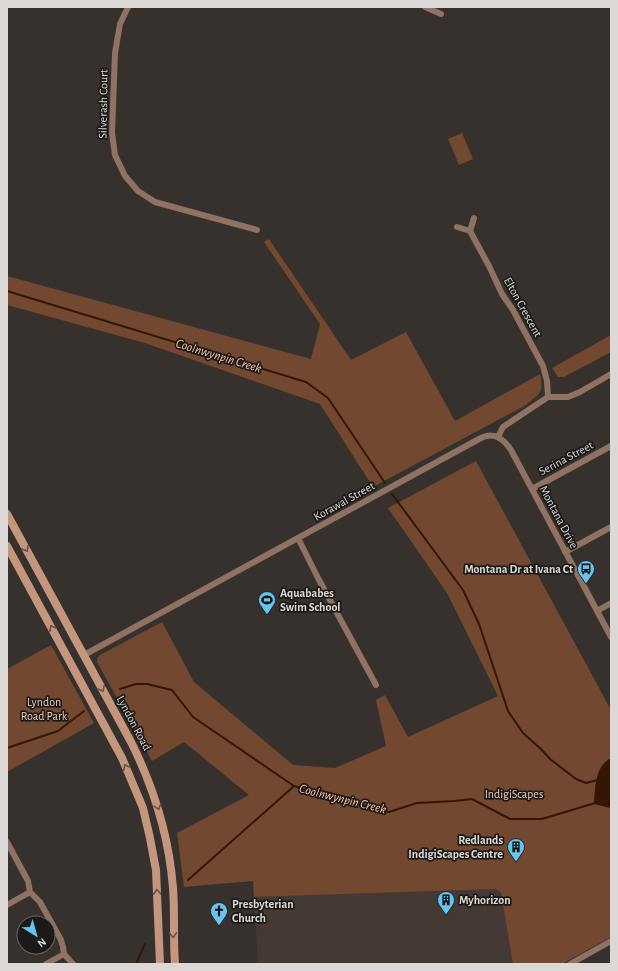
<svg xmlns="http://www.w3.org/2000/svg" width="618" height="971" font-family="'Alegreya Sans',sans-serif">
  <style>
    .built { fill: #453933 }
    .green { fill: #724830 }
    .water { fill: #351603 }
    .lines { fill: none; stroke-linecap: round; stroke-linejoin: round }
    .stream { stroke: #351603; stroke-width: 2 }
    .minor { stroke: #907263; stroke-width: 6 }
    .secondary { stroke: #c4967d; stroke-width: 8 }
    .oneway { stroke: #685245 }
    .labels { text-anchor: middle; stroke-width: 3.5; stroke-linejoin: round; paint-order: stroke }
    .street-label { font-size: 12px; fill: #dcd8d6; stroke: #1c1a18 }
    .poi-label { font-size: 12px; font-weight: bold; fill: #dcd8d6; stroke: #1c1a18; text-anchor: start }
    .park-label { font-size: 12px; fill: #f3cdb9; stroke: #1c1a18 }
    .water-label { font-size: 13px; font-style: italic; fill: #fcc4a5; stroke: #1c1a18 }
  </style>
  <rect width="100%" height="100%" fill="#37312e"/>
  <path class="built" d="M 496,889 L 501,893 L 513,964 L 258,964 L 254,897 Z"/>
  <path class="green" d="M 462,133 L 473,159 L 459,165 L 448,139 Z
    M 269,239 L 351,360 L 406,332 L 455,421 L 540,374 C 544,394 540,393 526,405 L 373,487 L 320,404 L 145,343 L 7,305 L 7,276 L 311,359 L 320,324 L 264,242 Z
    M 611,335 L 611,352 L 564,377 L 558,377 L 552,368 Z
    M 476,461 L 611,710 L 611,937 L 562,964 L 513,964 L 501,893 L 496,889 L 254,897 L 253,881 L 184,887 L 177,833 L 249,795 L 184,742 L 152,761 L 97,662 L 97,658 L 100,655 L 162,622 L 194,682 L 293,765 L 335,768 L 386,746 L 376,700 L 385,695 L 408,737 L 498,696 L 447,593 L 388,508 Z
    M 51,645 L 94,723 L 7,772 L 7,669 Z"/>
  <path class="water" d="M 611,758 L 611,808 L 610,808 L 594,804 C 595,788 595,766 611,758 Z"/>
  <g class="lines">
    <path class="stream" d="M 7,291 L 306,382 L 328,398 L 385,483
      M 392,494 L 463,590 L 479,624 L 508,711 L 523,733 L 541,749 L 550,759 L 576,779 L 586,783 L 598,780
      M 120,689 L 136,684 L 147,684 L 172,690 L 193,717 L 294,786 L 311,792 L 389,812 L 417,803 L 454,801 L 472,799 L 510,819 L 542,819 L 595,803
      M 7,748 L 58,731 L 84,711
      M 188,880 L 293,787
      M 136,964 L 145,944"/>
    <path class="minor" d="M 128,7 L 120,24 L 115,53 L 112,133 L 115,155 L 125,176 L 138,191 L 155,202 L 257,230
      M 425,7 L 441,14
      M 457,227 L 470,231 L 474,218
      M 470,231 L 489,266 L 502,294 L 513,310 L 543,366 L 547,381 L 548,397
      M 498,437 L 503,427 L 548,397 L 568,397 L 580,392 L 611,374
      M 532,489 L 611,446
      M 298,538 L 318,578 L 376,685
      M 565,552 L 611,527
      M 597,611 L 611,603
      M 84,655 L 479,439 C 493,431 503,438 511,450 L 611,637
      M 7,842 L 28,881 L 30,892 L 7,905
      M 30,892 L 40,902 L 61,940 L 63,947 L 64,954
      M 46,964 L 64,954 L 73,964
      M 570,964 L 611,941"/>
    <path class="secondary" d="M 7,514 L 131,742 C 154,788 169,836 173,888 C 175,913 173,939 175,964
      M 7,546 L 122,758 L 143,808 L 150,838 L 156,870 L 160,964"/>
  </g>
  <defs><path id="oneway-chevron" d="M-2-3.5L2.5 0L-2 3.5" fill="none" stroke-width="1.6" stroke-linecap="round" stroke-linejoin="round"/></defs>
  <g class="oneway">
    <use href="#oneway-chevron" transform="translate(26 549) rotate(61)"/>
    <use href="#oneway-chevron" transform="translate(52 628) rotate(-119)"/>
    <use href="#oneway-chevron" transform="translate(102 689) rotate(61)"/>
    <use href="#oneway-chevron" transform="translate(126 767) rotate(-114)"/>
    <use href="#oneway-chevron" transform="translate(158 807) rotate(73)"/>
    <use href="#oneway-chevron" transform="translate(157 892) rotate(-93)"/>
    <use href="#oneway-chevron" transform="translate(173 935) rotate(89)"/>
  </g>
  <defs>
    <symbol id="bus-pin" viewBox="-11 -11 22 30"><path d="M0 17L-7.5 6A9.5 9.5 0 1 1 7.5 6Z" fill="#66c4ef" stroke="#1c1a18"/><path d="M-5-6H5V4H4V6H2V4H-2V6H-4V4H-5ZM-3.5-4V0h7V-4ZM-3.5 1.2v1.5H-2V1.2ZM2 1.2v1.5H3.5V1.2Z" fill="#111"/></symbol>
    <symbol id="stadium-pin" viewBox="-11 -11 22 30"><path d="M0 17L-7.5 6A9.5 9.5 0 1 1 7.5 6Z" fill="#66c4ef" stroke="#1c1a18"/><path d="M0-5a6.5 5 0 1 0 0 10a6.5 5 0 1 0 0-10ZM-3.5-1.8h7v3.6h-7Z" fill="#111"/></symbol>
    <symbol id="building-pin" viewBox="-11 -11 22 30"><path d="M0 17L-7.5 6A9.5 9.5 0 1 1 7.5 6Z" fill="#66c4ef" stroke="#1c1a18"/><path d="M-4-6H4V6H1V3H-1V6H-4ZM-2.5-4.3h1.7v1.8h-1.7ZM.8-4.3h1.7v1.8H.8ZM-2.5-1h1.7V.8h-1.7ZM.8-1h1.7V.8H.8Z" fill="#111"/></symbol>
    <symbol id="church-pin" viewBox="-11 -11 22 30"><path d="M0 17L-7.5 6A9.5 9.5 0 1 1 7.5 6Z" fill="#66c4ef" stroke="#1c1a18"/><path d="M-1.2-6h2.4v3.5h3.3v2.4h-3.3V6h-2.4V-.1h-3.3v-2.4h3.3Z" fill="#111"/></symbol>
  </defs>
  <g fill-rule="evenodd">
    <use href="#bus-pin" x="576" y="559" width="20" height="27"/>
    <use href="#stadium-pin" x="257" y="590" width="20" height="27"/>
    <use href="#building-pin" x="506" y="837" width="20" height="27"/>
    <use href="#building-pin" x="436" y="890" width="20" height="27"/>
    <use href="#church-pin" x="209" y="901" width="20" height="27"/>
  </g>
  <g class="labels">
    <g class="street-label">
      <text transform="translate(103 104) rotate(-89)" y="4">Silverash Court</text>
      <text transform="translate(523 307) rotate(61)" y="4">Elton Crescent</text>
      <text transform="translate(566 458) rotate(-28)" y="4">Serina Street</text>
      <text transform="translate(344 501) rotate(-29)" y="4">Korawal Street</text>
      <text transform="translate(559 517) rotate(62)" y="4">Montana Drive</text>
      <text transform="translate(134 723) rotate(62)" y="4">Lyndon Road</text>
    </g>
    <g class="poi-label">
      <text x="573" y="573" text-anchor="end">Montana Dr at Ivana Ct</text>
      <text x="280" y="597">Aquababes<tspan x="280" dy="14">Swim School</tspan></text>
      <text x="503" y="844" text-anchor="end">Redlands<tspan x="503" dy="14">IndigiScapes Centre</tspan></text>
      <text x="459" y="904">Myhorizon</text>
      <text x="232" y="908">Presbyterian<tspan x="232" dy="14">Church</tspan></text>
    </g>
    <g class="park-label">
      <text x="44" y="706">Lyndon<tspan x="44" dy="14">Road Park</tspan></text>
      <text x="514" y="798">IndigiScapes</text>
    </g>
    <g class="water-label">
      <text transform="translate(219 355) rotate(17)" y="5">Coolnwynpin Creek</text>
      <text transform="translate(343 798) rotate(14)" y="5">Coolnwynpin Creek</text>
    </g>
  </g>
  <rect width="618" height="971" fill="none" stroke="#dcd8d6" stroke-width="16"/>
  <g transform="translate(36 935) rotate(143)"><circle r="19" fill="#1c1a18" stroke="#696664"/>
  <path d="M0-3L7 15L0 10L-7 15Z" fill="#66c4ef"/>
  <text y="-6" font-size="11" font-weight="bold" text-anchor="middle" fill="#dcd8d6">N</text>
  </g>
</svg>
